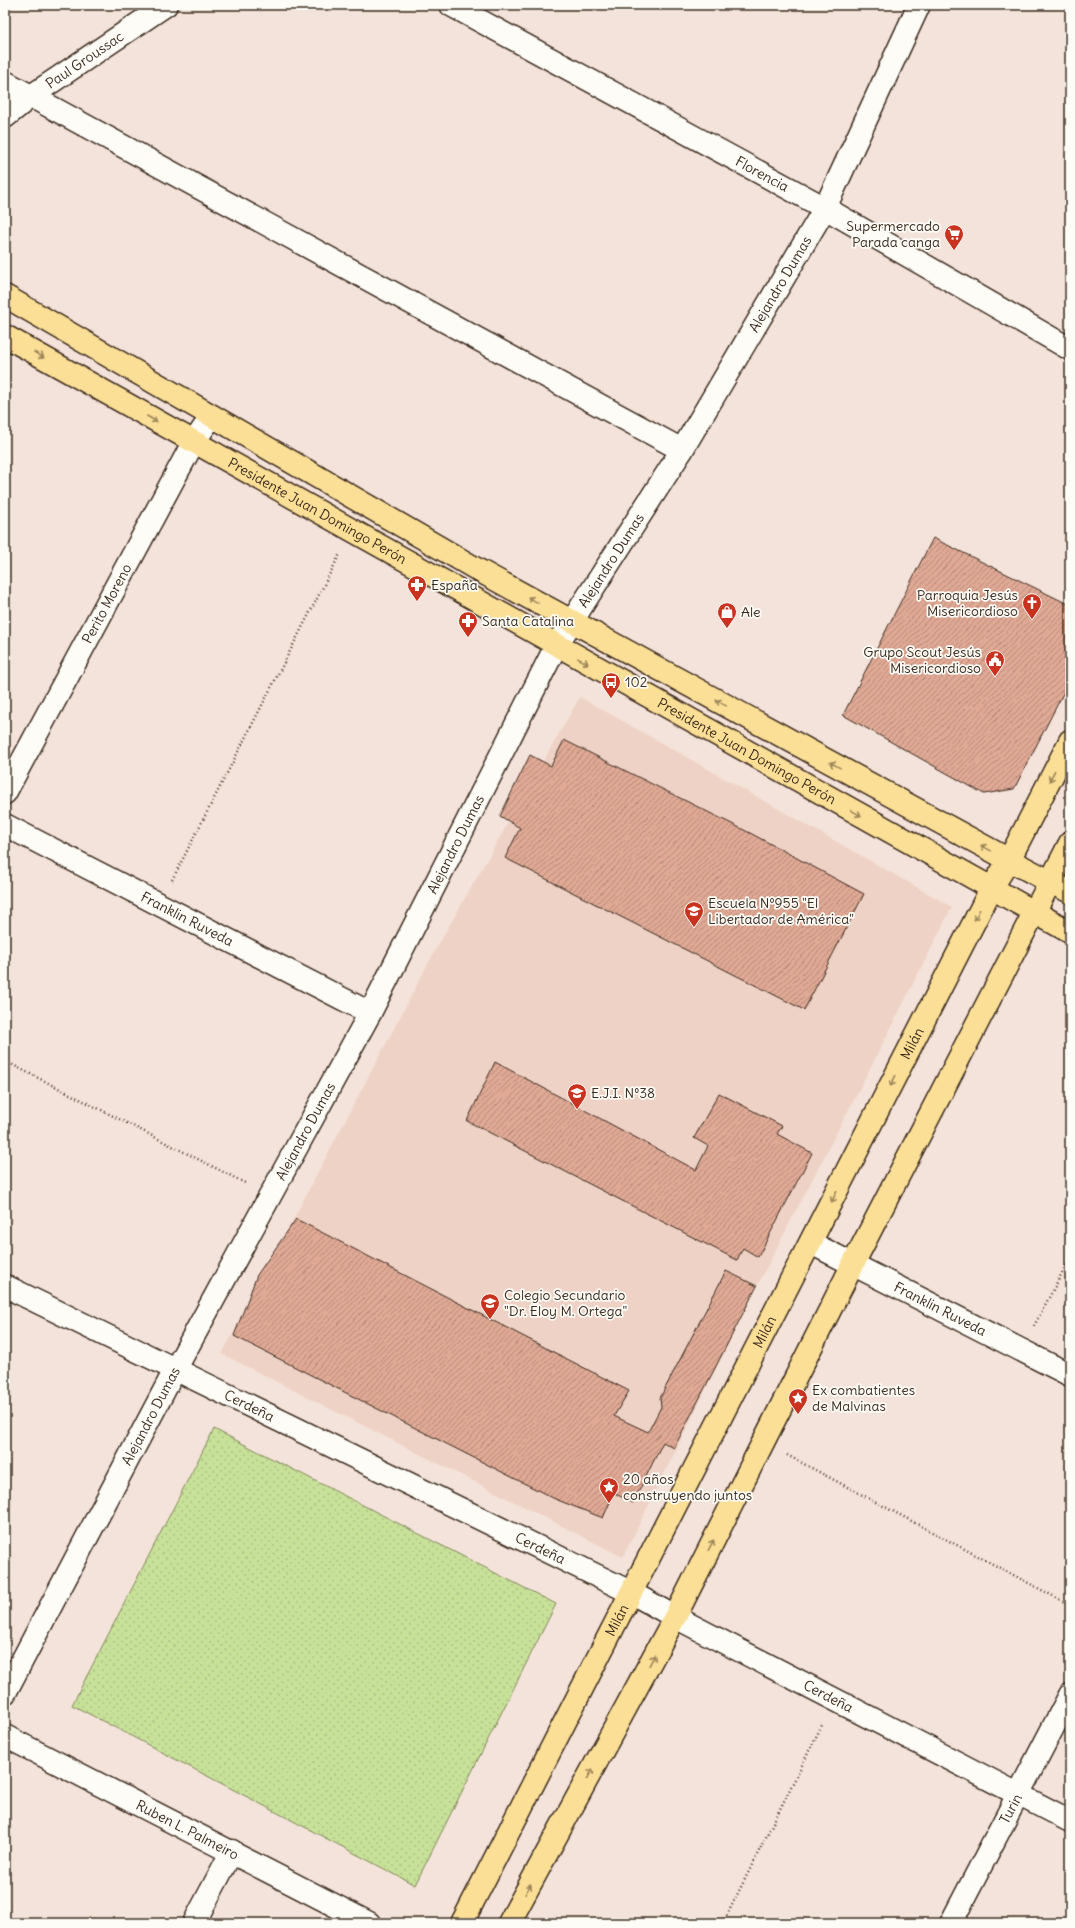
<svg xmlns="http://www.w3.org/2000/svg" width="1075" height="1928" font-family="Delius,sans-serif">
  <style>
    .built { fill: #eed2c5 }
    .park { fill: url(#park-dots); stroke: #81865b }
    .building { fill: url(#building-hatch); stroke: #3b2a1e }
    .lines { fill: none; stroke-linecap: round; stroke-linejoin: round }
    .minor-casing { stroke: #3b2a1e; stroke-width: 25 }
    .major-casing { stroke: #3b2a1e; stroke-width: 25 }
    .path { stroke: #3b2a1e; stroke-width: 2.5; stroke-dasharray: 1 3; stroke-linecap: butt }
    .minor { stroke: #fdfcf7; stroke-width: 22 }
    .major { stroke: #fbdf96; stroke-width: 22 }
    .oneway { stroke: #9b845a }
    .labels { text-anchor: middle; stroke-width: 3.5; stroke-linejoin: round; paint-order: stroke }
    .street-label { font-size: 14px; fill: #3b2a1e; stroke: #fdfcf7 }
    .poi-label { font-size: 14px; fill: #3b2a1e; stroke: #fdfcf7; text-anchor: start }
  </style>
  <defs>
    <pattern id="park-dots" width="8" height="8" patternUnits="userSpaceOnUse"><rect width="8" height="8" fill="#c7e198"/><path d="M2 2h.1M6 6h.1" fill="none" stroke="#acc183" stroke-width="1.8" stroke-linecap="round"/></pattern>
    <pattern id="building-hatch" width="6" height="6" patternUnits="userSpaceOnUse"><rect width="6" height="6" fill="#dfa995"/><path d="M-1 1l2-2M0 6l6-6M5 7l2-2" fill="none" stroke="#b68a79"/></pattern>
  </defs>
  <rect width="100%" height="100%" fill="#f4e3da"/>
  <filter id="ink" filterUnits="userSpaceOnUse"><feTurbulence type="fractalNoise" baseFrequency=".025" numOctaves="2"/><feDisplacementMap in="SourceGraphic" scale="8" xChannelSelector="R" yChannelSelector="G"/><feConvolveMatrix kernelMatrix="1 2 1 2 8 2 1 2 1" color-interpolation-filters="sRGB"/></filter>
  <g filter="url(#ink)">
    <path class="built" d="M 580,697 L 952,907 L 880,1049 L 757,1286 L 623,1557 L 222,1354 L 436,949 Z"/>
    <path class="park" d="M 214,1429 L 556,1604 L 415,1885 L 72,1705 Z"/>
    <path class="building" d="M 933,538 L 1070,605 L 1070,680 L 1014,789 L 984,794 L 843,715 Z
      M 564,740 L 752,834 L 864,894 L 804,1010 L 505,858 L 520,828 L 500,816 L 530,755 L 551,766 Z
      M 495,1062 L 696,1170 L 708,1146 L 694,1138 L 719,1093 L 782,1126 L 777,1134 L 812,1153 L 758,1257 L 743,1248 L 737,1260 L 467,1121 Z
      M 296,1219 L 629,1391 L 614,1416 L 648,1432 L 661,1407 L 660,1398 L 726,1271 L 757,1286 L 674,1448 L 663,1442 L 633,1503 L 614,1493 L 603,1518 L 555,1499 L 234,1336 L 257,1275 Z"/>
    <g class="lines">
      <defs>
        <g id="minor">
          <path id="s1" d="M 451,5 L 825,208 L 1070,349"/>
          <path d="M 5,82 L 682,450"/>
          <path id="s2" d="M 5,117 L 31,96 L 166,5"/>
          <path id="s3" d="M 5,793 L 193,443 L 212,416"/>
          <path id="s4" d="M 5,825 L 370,1013"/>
          <path id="s5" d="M 811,1243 L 1070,1375"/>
          <path id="s6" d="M 5,1286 L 632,1593 L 675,1617 L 1070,1821"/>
          <path id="s7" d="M 5,1693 L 175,1370 L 370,1013 L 556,646 L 682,450 L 825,208 L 919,5"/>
          <path id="s8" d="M 5,1736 L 369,1923"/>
          <path d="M 194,1923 L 232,1851"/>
          <path id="s9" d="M 951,1923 L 1070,1695"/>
        </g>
        <g id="major">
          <path d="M 5,296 L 480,571 L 1009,860 L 1070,892"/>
          <path id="s10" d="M 5,336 L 1070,932"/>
          <path id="s11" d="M 462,1923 L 991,889 L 1009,860 L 1070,741"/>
          <path d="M 509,1923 L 675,1617 L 853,1264 L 1070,843"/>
        </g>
      </defs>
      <use href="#minor" class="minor-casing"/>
      <use href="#major" class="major-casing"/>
      <path class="path" d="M 172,880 L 340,554
        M 5,1061 L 247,1184
        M 1034,1326 L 1070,1258
        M 787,1455 L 1070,1605
        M 723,1923 L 823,1723"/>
      <use href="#minor" class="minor"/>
      <use href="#major" class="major"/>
    </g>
    <defs><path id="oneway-shaft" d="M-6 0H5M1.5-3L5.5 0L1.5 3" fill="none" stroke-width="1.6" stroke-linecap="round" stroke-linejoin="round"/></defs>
    <g class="oneway">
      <use href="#oneway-shaft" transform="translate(39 355) rotate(30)"/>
      <use href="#oneway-shaft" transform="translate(152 419) rotate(30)"/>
      <use href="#oneway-shaft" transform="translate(533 600) rotate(-151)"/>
      <use href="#oneway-shaft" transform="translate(583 661) rotate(29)"/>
      <use href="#oneway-shaft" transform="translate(721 703) rotate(-151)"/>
      <use href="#oneway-shaft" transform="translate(835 765) rotate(-151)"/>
      <use href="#oneway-shaft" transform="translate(1052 776) rotate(117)"/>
      <use href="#oneway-shaft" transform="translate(856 813) rotate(29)"/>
      <use href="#oneway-shaft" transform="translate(986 848) rotate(-151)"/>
      <use href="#oneway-shaft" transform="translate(977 915) rotate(117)"/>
      <use href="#oneway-shaft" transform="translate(893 1081) rotate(117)"/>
      <use href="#oneway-shaft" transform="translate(834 1197) rotate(117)"/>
      <use href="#oneway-shaft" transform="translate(711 1545) rotate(-63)"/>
      <use href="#oneway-shaft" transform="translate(652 1660) rotate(-62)"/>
      <use href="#oneway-shaft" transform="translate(590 1774) rotate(-62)"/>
      <use href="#oneway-shaft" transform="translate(528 1889) rotate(-62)"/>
    </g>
  </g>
  <defs>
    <symbol id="supermarket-pin" viewBox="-11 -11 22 30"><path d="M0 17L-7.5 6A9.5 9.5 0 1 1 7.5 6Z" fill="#c8321e" stroke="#fdfcf7"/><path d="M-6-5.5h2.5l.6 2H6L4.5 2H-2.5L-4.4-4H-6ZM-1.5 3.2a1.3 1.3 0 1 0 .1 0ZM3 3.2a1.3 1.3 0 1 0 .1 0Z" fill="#fff"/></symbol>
    <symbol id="pharmacy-pin" viewBox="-11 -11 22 30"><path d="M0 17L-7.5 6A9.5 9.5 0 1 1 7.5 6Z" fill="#c8321e" stroke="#fdfcf7"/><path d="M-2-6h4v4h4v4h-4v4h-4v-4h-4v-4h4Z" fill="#fff"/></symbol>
    <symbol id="church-pin" viewBox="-11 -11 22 30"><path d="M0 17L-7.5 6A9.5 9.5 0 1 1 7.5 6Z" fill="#c8321e" stroke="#fdfcf7"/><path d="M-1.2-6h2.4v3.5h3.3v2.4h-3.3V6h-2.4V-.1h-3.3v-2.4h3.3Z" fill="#fff"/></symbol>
    <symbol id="shop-pin" viewBox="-11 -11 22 30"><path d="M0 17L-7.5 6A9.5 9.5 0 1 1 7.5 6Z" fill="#c8321e" stroke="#fdfcf7"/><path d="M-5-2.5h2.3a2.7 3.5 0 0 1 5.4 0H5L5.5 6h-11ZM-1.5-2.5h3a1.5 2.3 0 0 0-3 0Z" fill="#fff"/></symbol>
    <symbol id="civic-pin" viewBox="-11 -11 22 30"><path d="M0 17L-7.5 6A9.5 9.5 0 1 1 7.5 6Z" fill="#c8321e" stroke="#fdfcf7"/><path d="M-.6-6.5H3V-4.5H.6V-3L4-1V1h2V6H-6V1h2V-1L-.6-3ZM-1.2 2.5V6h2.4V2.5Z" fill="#fff"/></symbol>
    <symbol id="bus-pin" viewBox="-11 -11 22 30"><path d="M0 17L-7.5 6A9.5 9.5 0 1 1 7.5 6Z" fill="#c8321e" stroke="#fdfcf7"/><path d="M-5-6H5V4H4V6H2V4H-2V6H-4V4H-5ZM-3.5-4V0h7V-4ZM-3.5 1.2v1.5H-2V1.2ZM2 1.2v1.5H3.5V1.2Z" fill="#fff"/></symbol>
    <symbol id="school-pin" viewBox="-11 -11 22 30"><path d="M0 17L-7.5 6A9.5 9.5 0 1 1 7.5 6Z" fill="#c8321e" stroke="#fdfcf7"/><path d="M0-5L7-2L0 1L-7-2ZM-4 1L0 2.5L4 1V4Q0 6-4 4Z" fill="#fff"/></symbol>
    <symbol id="sight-pin" viewBox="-11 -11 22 30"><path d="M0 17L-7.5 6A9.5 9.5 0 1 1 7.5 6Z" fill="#c8321e" stroke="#fdfcf7"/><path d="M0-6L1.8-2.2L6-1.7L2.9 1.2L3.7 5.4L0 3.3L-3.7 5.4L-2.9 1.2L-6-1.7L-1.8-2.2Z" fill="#fff"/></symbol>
  </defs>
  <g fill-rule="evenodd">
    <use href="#supermarket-pin" x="943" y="223" width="22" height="30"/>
    <use href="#pharmacy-pin" x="406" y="574" width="22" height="30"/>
    <use href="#church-pin" x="1021" y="592" width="22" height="30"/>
    <use href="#shop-pin" x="716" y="601" width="22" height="30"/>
    <use href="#pharmacy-pin" x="457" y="610" width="22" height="30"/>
    <use href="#civic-pin" x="984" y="649" width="22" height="30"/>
    <use href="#bus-pin" x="600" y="671" width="22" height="30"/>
    <use href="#school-pin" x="683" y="900" width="22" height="30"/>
    <use href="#school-pin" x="566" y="1082" width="22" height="30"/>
    <use href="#school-pin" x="479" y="1292" width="22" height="30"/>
    <use href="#sight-pin" x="787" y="1387" width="22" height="30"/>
    <use href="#sight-pin" x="598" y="1476" width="22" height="30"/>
  </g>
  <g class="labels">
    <g class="street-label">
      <text dy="5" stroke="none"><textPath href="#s2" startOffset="98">Paul Groussac</textPath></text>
      <text dy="5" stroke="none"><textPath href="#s1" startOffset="354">Florencia</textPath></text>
      <text dy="5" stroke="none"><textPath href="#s7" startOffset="1609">Alejandro Dumas</textPath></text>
      <text dy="5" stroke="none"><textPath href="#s10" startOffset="358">Presidente Juan Domingo Perón</textPath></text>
      <text dy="5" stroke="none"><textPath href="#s7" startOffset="1285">Alejandro Dumas</textPath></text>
      <text dy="5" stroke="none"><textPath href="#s3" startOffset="215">Perito Moreno</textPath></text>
      <text dy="5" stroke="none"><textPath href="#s10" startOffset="850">Presidente Juan Domingo Perón</textPath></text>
      <text dy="5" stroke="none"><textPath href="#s7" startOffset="961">Alejandro Dumas</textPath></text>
      <text dy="5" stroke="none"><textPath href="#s4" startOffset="205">Franklin Ruveda</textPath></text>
      <text dy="5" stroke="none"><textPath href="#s11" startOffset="988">Milán</textPath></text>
      <text dy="5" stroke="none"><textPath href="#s7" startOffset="637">Alejandro Dumas</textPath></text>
      <text dy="5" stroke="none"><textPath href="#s5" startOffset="145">Franklin Ruveda</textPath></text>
      <text dy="5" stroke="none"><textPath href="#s11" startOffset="664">Milán</textPath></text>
      <text dy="5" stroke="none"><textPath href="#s6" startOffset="272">Cerdeña</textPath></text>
      <text dy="5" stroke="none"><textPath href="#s7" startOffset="313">Alejandro Dumas</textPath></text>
      <text dy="5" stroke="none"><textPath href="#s6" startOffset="596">Cerdeña</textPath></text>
      <text dy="5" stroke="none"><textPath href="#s11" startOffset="340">Milán</textPath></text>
      <text dy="5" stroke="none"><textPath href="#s6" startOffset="920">Cerdeña</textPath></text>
      <text dy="5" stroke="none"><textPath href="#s9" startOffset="129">Turin</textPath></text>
      <text dy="5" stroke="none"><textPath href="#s8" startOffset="205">Ruben L. Palmeiro</textPath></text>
    </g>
    <g class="poi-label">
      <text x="940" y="231" text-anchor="end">Supermercado<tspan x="940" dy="16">Parada canga</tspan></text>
      <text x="431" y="590">España</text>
      <text x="1018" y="600" text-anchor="end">Parroquia Jesús<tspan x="1018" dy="16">Misericordioso</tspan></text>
      <text x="741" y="617">Ale</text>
      <text x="482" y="626">Santa Catalina</text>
      <text x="981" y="657" text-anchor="end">Grupo Scout Jesús<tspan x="981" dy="16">Misericordioso</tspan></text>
      <text x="625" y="687">102</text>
      <text x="708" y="908">Escuela Nº955 "El<tspan x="708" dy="16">Libertador de América"</tspan></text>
      <text x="591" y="1098">E.J.I. Nº38</text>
      <text x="504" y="1300">Colegio Secundario<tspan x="504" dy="16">"Dr. Eloy M. Ortega"</tspan></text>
      <text x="812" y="1395">Ex combatientes<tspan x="812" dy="16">de Malvinas</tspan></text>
      <text x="623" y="1484">20 años<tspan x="623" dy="16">construyendo juntos</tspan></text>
    </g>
  </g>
  <rect width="1075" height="1928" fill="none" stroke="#fdfcf7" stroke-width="20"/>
  <rect x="10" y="10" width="1055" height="1908" fill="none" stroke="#3b2a1e" stroke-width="1.5" filter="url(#ink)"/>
</svg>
